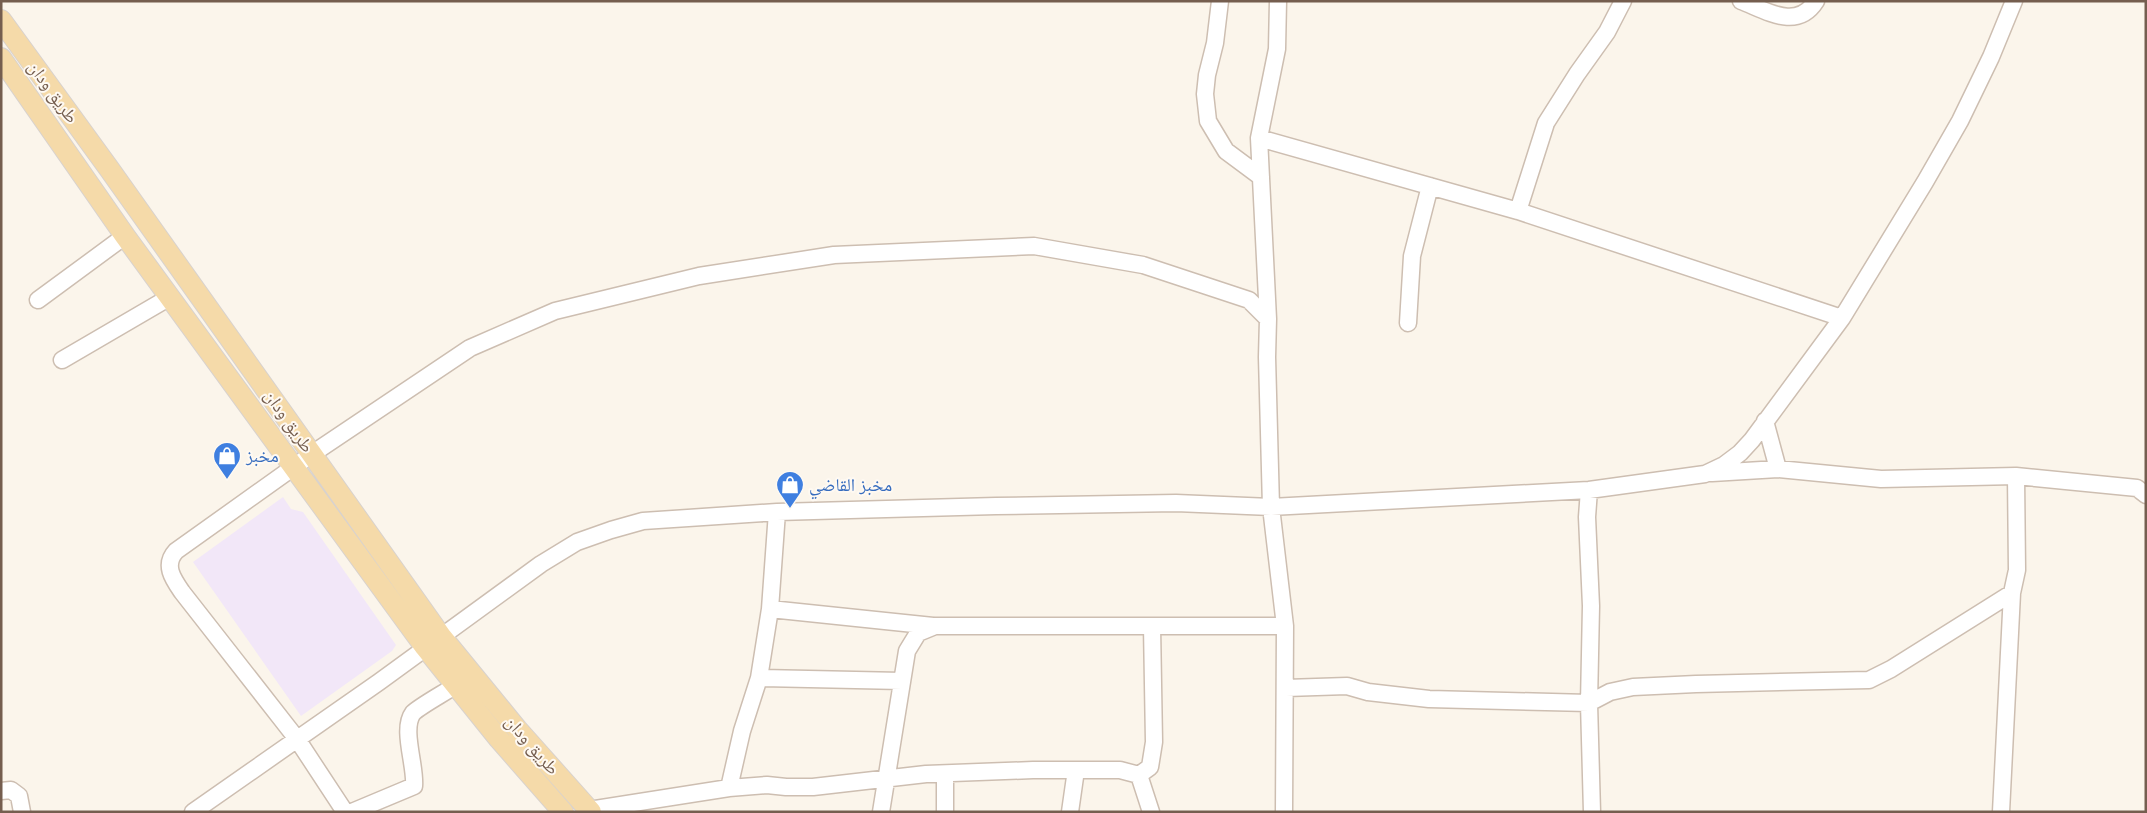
<svg xmlns="http://www.w3.org/2000/svg" width="2147" height="813" font-family="Overpass,'Noto Naskh Arabic',sans-serif">
  <style>
    .education { fill: #f2e7f8 }
    .lines { fill: none; stroke-linecap: round; stroke-linejoin: round }
    .minor-casing { stroke: #cdbeb1; stroke-width: 19 }
    .major-casing { stroke: #d8d2ce; stroke-width: 22 }
    .minor { stroke: #fff; stroke-width: 16 }
    .major { stroke: #f5daa9; stroke-width: 20 }
    .labels { text-anchor: middle; stroke-width: 4; stroke-linejoin: round; paint-order: stroke }
    .street-label { font-size: 18px; fill: #755e4f; stroke: #fef9f2 }
    .shop-label { font-size: 18px; fill: #366cbe; stroke: #fef9f2; text-anchor: start }
  </style>
  <rect width="100%" height="100%" fill="#fbf5eb"/>
  <path class="education" d="M 283,497 L 291,509 L 303,512 L 396,645 L 392,651 L 301,716 L 193,562 Z"/>
  <g class="lines">
    <defs>
      <path id="minor" d="M 1220,1 L 1215,43 L 1207,75 L 1205,94 L 1208,121 L 1226,151 L 1261,177
        M 1278,1 L 1277,49 L 1259,138 L 1268,319 L 1267,357 L 1271,507 L 1285,626 L 1284,812
        M 1741,1 C 1767,11 1797,31 1816,1
        M 1259,138 L 1518,211 L 1842,318
        M 1518,211 L 1546,123 L 1577,74 L 1607,32 L 1623,1
        M 38,300 L 125,236
        M 1408,323 L 1412,256 L 1430,186
        M 62,360 L 170,297
        M 1765,421 L 1778,469
        M 1712,473 L 1778,469 L 1881,479 L 2016,476 L 2137,488 L 2146,495
        M 1589,490 L 1587,517 L 1591,606 L 1589,703 L 1592,812
        M 770,609 L 933,626
        M 759,678 L 902,681
        M 1286,688 L 1347,686 L 1368,692 L 1429,699 L 1589,703 L 1610,692 L 1633,687 L 1696,684 L 1869,680 L 1891,669 L 2012,593 L 2017,570 L 2016,476
        M 1139,775 L 1150,767 L 1154,742 L 1152,626
        M 729,788 L 742,731 L 759,678 L 770,609 L 777,512
        M 1,791 L 11,790 L 19,796 L 22,812
        M 589,810 L 729,788 L 767,785 L 786,787 L 813,787 L 926,774 L 1033,770 L 1120,770 L 1139,775 L 1151,812
        M 193,812 L 379,682 L 541,564 L 577,542 L 611,530 L 643,521 L 777,512 L 996,506 L 1176,503 L 1271,507 L 1589,490 L 1705,474 L 1724,465 L 1740,453 L 1752,440 L 1842,318 L 1925,182 L 1960,121 L 1991,57 L 2014,1
        M 345,812 L 297,739 L 182,592 C 173,579 163,565 176,551 L 312,454 L 470,348 L 555,311 L 699,276 L 834,255 L 1034,246 L 1143,265 L 1249,300 L 1268,319
        M 352,812 L 414,786 C 416,766 401,729 413,713 C 420,706 446,692 456,685
        M 881,812 L 907,651 L 918,633 L 935,626 L 1285,626
        M 945,812 L 945,774
        M 1070,812 L 1076,770
        M 2001,812 L 2012,593"/>
      <path id="major" d="M 1,20 L 110,170 L 441,636 L 517,729 L 591,812
        M 1,58 L 125,236 L 425,647 L 499,739 L 563,812"/>
    </defs>
    <use href="#minor" class="minor-casing"/>
    <use href="#major" class="major-casing"/>
    <use href="#minor" class="minor"/>
    <use href="#major" class="major"/>
  </g>
  <defs>
    <symbol id="shop-pin" viewBox="-11 -11 22 30"><path d="M0 17L-7.5 6A9.5 9.5 0 1 1 7.5 6Z" fill="#3f7fe0" stroke="#fef9f2"/><path d="M-5-2.5h2.3a2.7 3.5 0 0 1 5.4 0H5L5.5 6h-11ZM-1.5-2.5h3a1.5 2.3 0 0 0-3 0Z" fill="#fff"/></symbol>
  </defs>
  <g fill-rule="evenodd">
    <use href="#shop-pin" x="211" y="440" width="32" height="43"/>
    <use href="#shop-pin" x="774" y="469" width="32" height="43"/>
  </g>
  <g class="labels">
    <g class="street-label">
      <text transform="translate(53 92) rotate(54)" y="6">طريق ودان</text>
      <text transform="translate(289 421) rotate(55)" y="6">طريق ودان</text>
      <text transform="translate(532 745) rotate(49)" y="6">طريق ودان</text>
    </g>
    <g class="shop-label">
      <text x="246" y="462">مخبز</text>
      <text x="809" y="491">مخبز القاضي</text>
    </g>
  </g>
  <rect width="2147" height="813" fill="none" stroke="#755e4f" stroke-width="5"/>
</svg>
